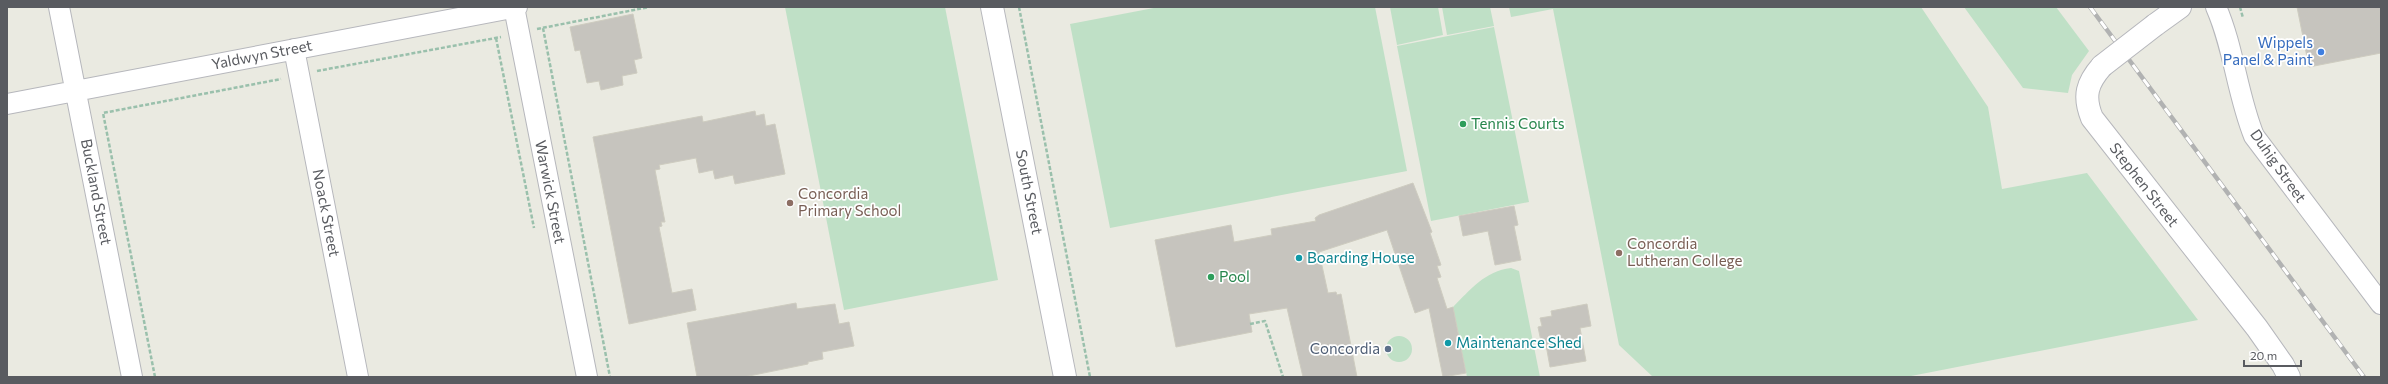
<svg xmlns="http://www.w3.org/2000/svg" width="2388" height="384" font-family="Commissioner,sans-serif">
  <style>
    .green { fill: #bfe0c6 }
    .building { fill: #c6c4be; stroke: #ceccc0 }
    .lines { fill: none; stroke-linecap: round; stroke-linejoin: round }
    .minor-casing { stroke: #b6b7bc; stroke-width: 22 }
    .tertiary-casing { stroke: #b6b7bc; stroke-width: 24 }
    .path { stroke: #9ac0ac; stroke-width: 2.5; stroke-dasharray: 4 2; stroke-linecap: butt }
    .minor { stroke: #fff; stroke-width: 20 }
    .tertiary { stroke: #fff; stroke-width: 22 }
    .rail-casing { stroke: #b1b2b2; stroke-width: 4.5 }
    .rail { stroke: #fff; stroke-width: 3; stroke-dasharray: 9; stroke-linecap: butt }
    .tertiary-bridge-casing { stroke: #b6b7bc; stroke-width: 24; stroke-linecap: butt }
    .tertiary-bridge { stroke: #fff; stroke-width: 22 }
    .shop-dot { fill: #3f7fe0; stroke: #fff; stroke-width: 1.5 }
    .leisure-dot { fill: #2e9e5b; stroke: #fff; stroke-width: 1.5 }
    .education-dot { fill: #8d6e63; stroke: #fff; stroke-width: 1.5 }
    .culture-dot { fill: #0f9aa8; stroke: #fff; stroke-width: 1.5 }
    .service-dot { fill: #5c6f8a; stroke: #fff; stroke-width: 1.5 }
    .labels { text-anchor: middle; stroke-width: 3.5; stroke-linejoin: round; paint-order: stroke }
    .shop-label { font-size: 15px; fill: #366cbe; stroke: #fff; text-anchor: end }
    .street-label { font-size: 15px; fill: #595b60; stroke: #fff }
    .leisure-label { font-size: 15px; fill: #27864d; stroke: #fff; text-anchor: start }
    .education-label { font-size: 15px; fill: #785e54; stroke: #fff; text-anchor: start }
    .culture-label { font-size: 15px; fill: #0d838f; stroke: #fff; text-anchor: start }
    .service-label { font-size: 15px; fill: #4e5e75; stroke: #fff; text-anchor: end }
  </style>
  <rect width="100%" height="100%" fill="#eaeae1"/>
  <path class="green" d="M 785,7 L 945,7 L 998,280 L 844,310 Z
    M 1159,7 L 1375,7 L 1407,171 L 1110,228 L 1070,24 Z
    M 1390,7 L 1438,7 L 1443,35 L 1397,45 Z
    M 1442,7 L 1490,7 L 1494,26 L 1447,35 Z
    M 1509,7 L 1921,7 L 1988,107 L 2002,189 L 2087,173 L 2198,320 L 1906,377 L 1653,377 L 1619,345 L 1553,9 L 1511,17 Z
    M 1964,7 L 2056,7 L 2089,51 L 2072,75 L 2068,93 L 2023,88 Z
    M 1494,27 L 1529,202 L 1431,221 L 1397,46 Z
    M 1511,268 L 1519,271 L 1540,377 L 1467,377 L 1453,307 C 1470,290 1485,271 1511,268 Z
    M1386 349a13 13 0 1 1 26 0a13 13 0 1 1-26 0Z"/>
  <path class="building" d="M 2297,7 L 2381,7 L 2381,53 L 2309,67 Z
    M 633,14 L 642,58 L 634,60 L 637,73 L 622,76 L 623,85 L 601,90 L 599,81 L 587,83 L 580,50 L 575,51 L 570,27 Z
    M 755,111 L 756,116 L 764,114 L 766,126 L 775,124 L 785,174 L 735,184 L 733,175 L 715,179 L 713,170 L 699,173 L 696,158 L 659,165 L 660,169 L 655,170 L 665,222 L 661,222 L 662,226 L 659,227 L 672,293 L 692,289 L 696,310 L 629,324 L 593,137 L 702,116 L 703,122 Z
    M 1413,183 L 1432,232 L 1430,233 L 1441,265 L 1437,266 L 1441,277 L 1437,278 L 1447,309 L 1453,307 L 1466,373 L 1443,377 L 1429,308 L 1415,313 L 1387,230 L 1319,252 L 1328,293 L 1336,292 L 1337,295 L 1341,294 L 1357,377 L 1303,377 L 1287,308 L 1249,314 L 1252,332 L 1176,347 L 1155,240 L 1231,225 L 1234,242 L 1272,235 L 1271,229 L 1316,221 L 1315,218 L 1319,215 Z
    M 1514,206 L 1518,225 L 1514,226 L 1521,260 L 1495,265 L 1488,231 L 1463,236 L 1459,216 Z
    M 796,303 L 797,309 L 835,304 L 839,324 L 849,322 L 854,346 L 822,352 L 823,359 L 808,362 L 808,364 L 744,377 L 697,377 L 687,323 Z
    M 1587,304 L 1591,326 L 1580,328 L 1586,361 L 1550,367 L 1546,345 L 1542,346 L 1538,327 L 1542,326 L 1540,318 L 1552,316 L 1551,311 Z"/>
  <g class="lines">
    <defs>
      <path id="minor" d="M 59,7 L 132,377
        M 514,7 L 587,377
        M 2216,7 C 2234,48 2237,94 2254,136 L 2381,304
        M 294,49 L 358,377
        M 7,104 L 517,7"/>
      <path id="tertiary" d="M 992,7 L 1065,377
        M 2155,25 L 2180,7
        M 2102,66 C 2087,83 2083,96 2092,118 L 2257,328 L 2283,365 L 2289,377"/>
    </defs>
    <use href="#minor" class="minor-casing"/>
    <use href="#tertiary" class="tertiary-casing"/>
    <path class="path" d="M 1019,7 L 1090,377
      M 2240,7 L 2243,18
      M 543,28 L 610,377
      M 537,29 L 649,7
      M 496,38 L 534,228
      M 317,71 L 501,37
      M 1250,324 L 1265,321 L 1283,377
      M 155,377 L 103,113 L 281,79"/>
    <use href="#minor" class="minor"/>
    <use href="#tertiary" class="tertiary"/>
    <defs>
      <path id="rail" d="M 2090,7 L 2364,377"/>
    </defs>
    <use href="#rail" class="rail-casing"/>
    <use href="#rail" class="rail"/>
    <defs>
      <path id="tertiary-bridge" d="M 2102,66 L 2155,25"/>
    </defs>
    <use href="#tertiary-bridge" class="tertiary-bridge-casing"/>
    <use href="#tertiary-bridge" class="tertiary-bridge"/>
  </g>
  <circle class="shop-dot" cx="2321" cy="52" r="4"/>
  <g class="leisure-dot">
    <circle cx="1463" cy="124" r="4"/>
    <circle cx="1211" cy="277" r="4"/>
  </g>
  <g class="education-dot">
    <circle cx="790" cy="203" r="4"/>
    <circle cx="1619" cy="253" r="4"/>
  </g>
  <g class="culture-dot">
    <circle cx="1299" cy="258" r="4"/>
    <circle cx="1448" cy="343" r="4"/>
  </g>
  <circle class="service-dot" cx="1388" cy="349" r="4"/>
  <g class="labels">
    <g class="shop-label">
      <text x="2313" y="48">Wippels<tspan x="2313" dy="17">Panel &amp; Paint</tspan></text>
    </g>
    <g class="street-label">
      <text transform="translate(262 55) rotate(-11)" y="5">Yaldwyn Street</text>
      <text transform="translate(2278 166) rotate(55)" y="5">Duhig Street</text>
      <text transform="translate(2144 185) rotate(52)" y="5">Stephen Street</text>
      <text transform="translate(96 192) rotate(79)" y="5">Buckland Street</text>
      <text transform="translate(550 192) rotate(79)" y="5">Warwick Street</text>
      <text transform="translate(1029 192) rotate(79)" y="5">South Street</text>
      <text transform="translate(326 213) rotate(79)" y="5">Noack Street</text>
    </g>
    <g class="leisure-label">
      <text x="1471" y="129">Tennis Courts</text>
      <text x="1219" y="282">Pool</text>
    </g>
    <g class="education-label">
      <text x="798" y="199">Concordia<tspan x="798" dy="17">Primary School</tspan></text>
      <text x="1627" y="249">Concordia<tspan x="1627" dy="17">Lutheran College</tspan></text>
    </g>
    <g class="culture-label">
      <text x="1307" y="263">Boarding House</text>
      <text x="1456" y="348">Maintenance Shed</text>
    </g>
    <g class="service-label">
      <text x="1380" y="354">Concordia</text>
    </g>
  </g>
  <rect width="2388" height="384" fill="none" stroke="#595b60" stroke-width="16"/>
  <path d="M2244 360v6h57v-6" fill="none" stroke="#595b60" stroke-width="2"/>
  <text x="2250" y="360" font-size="12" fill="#595b60" stroke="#ffffff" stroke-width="3" paint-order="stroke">20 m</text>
</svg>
